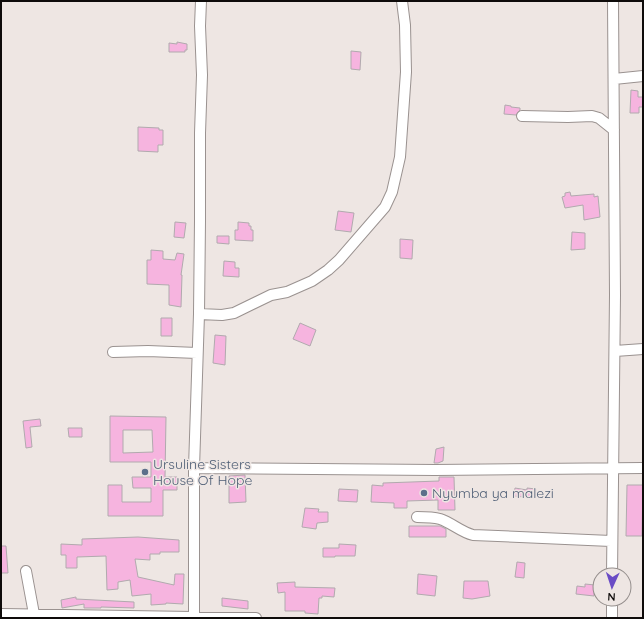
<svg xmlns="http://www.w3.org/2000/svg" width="644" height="619" font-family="Quicksand,sans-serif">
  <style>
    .building { fill: #f6b4df; stroke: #b1aaae; fill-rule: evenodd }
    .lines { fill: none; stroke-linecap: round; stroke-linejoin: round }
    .minor-casing { stroke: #9a9290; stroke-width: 12 }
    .minor { stroke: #fff; stroke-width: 10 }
    .service-dot { fill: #5c6f8a; stroke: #eee6e3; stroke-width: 1.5 }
    .labels { text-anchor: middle; stroke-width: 3; stroke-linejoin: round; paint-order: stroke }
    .service-label { font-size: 14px; fill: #4e5e75; stroke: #eee6e3; text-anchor: start }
  </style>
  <rect width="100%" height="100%" fill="#eee6e3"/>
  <path class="building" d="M 177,42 L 187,44 L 187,50 L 185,50 L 185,52 L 169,52 L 169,43 L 177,44 Z
    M 351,51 L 361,52 L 360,70 L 351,69 Z
    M 631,90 L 638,91 L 638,97 L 643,97 L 643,107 L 639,107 L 639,113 L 630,113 Z
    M 505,105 L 511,106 L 511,107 L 520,108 L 520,110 L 516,115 L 504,114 Z
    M 138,127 L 159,128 L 159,130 L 163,130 L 163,145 L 158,145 L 158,152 L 138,151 Z
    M 570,192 L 571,196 L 594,194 L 594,197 L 598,196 L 600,217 L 584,220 L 583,205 L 565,208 L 562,197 L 565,196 L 565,193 Z
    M 338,211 L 354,213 L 351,232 L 335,230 Z
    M 175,222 L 186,223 L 184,238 L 174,237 Z
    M 238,222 L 249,223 L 249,226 L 251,226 L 251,230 L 253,230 L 253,241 L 235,240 L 235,230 L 238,230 Z
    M 572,232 L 585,233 L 585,249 L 571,250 Z
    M 217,236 L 229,236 L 229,244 L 217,243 Z
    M 400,239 L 413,240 L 412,259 L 400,258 Z
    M 151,250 L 163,251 L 163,259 L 175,260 L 177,253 L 184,254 L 181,275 L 182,275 L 181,307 L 169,305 L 169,285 L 147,284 L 147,260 L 151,260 Z
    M 224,261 L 235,262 L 235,268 L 239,268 L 239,277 L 223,276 Z
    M 161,318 L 172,318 L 172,336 L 161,336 Z
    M 300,323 L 316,330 L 310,346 L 293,339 Z
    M 215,335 L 226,336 L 225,365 L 213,363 Z
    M 110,416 L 166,417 L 165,477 L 177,477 L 177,490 L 163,490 L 163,516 L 108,516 L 108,485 L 122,485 L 122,502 L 151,502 L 151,488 L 133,488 L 132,477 L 151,477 L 151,462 L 110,462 ZM 123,430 L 152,430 L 153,452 L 123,453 Z
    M 40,419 L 41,426 L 30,427 L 32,447 L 26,448 L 23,421 Z
    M 68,428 L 82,428 L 82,437 L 69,437 Z
    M 444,447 L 443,461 L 438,463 L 434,463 L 436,449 Z
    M 245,475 L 246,502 L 229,503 L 229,476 Z
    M 439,477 L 454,477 L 455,510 L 438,510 L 438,500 L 407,501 L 407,508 L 394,508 L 394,503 L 371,502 L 372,485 L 383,486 L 383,483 L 439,481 Z
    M 627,485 L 643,485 L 642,536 L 626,536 Z
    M 515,488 L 527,490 L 527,488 L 536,489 L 535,498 L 514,496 Z
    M 339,489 L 358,490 L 357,502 L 338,501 Z
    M 305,508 L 319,509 L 318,512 L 328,512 L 328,522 L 317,523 L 316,529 L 302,527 Z
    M 409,526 L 440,526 L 446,529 L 446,537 L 409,537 Z
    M 138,537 L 179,540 L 179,552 L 160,552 L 160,554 L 150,554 L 150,560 L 135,559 L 138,577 L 174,585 L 175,574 L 184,574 L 183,604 L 166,603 L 166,604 L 151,605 L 151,594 L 132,596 L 130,580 L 118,582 L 118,589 L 107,590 L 106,556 L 77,557 L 77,568 L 66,568 L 66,555 L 61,555 L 61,544 L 82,545 L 82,539 Z
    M 339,544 L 356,545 L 355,556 L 335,556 L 335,557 L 323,557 L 323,548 L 339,548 Z
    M 1,546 L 6,546 L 8,573 L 1,573 Z
    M 517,562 L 525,563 L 524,578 L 515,577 Z
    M 418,574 L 437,576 L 435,596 L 417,594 Z
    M 464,581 L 488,581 L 490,596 L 472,599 L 463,598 Z
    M 295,582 L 295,587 L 335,588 L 334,597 L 322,596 L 322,598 L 319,598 L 318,614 L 305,613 L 305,611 L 285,611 L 285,592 L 278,593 L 277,583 Z
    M 585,584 L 595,585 L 594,596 L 576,594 L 577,586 L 585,587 Z
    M 76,597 L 76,599 L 134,602 L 134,608 L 101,607 L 101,608 L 84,608 L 84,604 L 62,608 L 61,600 Z
    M 222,598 L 248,601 L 248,609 L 222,606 Z"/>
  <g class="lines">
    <defs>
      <path id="minor" d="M 614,79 L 643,76
        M 522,116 L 568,117 L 592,116 L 599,118 L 614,130
        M 199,314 L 222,315 L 234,313 L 271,295 L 287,292 L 312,281 L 328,270 L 339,260 L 385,207 L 392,192 L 400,157 L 406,72 L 405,25 L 402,1
        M 615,351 L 643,349
        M 113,352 L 148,351 L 197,353
        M 194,468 L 435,470 L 643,468
        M 417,517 C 425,517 433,517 440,519 C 452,523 461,532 473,535 L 611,541
        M 26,571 L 34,614
        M 612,575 L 615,295 L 613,1
        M 612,599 L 612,618
        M 1,614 L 256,618
        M 194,617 L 194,468 L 199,314 L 200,221 L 200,133 L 202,75 L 200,26 L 201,1"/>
    </defs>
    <use href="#minor" class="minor-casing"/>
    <use href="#minor" class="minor"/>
  </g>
  <g class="service-dot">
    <circle cx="145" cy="472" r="4"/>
    <circle cx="424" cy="493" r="4"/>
  </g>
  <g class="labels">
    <g class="service-label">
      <text x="153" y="469">Ursuline Sisters<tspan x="153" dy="16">House Of Hope</tspan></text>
      <text x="432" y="498">Nyumba ya malezi</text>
    </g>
  </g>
  <rect width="644" height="619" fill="none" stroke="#0e0b0a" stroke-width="4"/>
  <g transform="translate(612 587) rotate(183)"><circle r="19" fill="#eee6e3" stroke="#948e8c"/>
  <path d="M0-3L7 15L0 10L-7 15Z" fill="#6a4cc5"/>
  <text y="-6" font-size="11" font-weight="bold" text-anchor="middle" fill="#0e0b0a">N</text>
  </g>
</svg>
